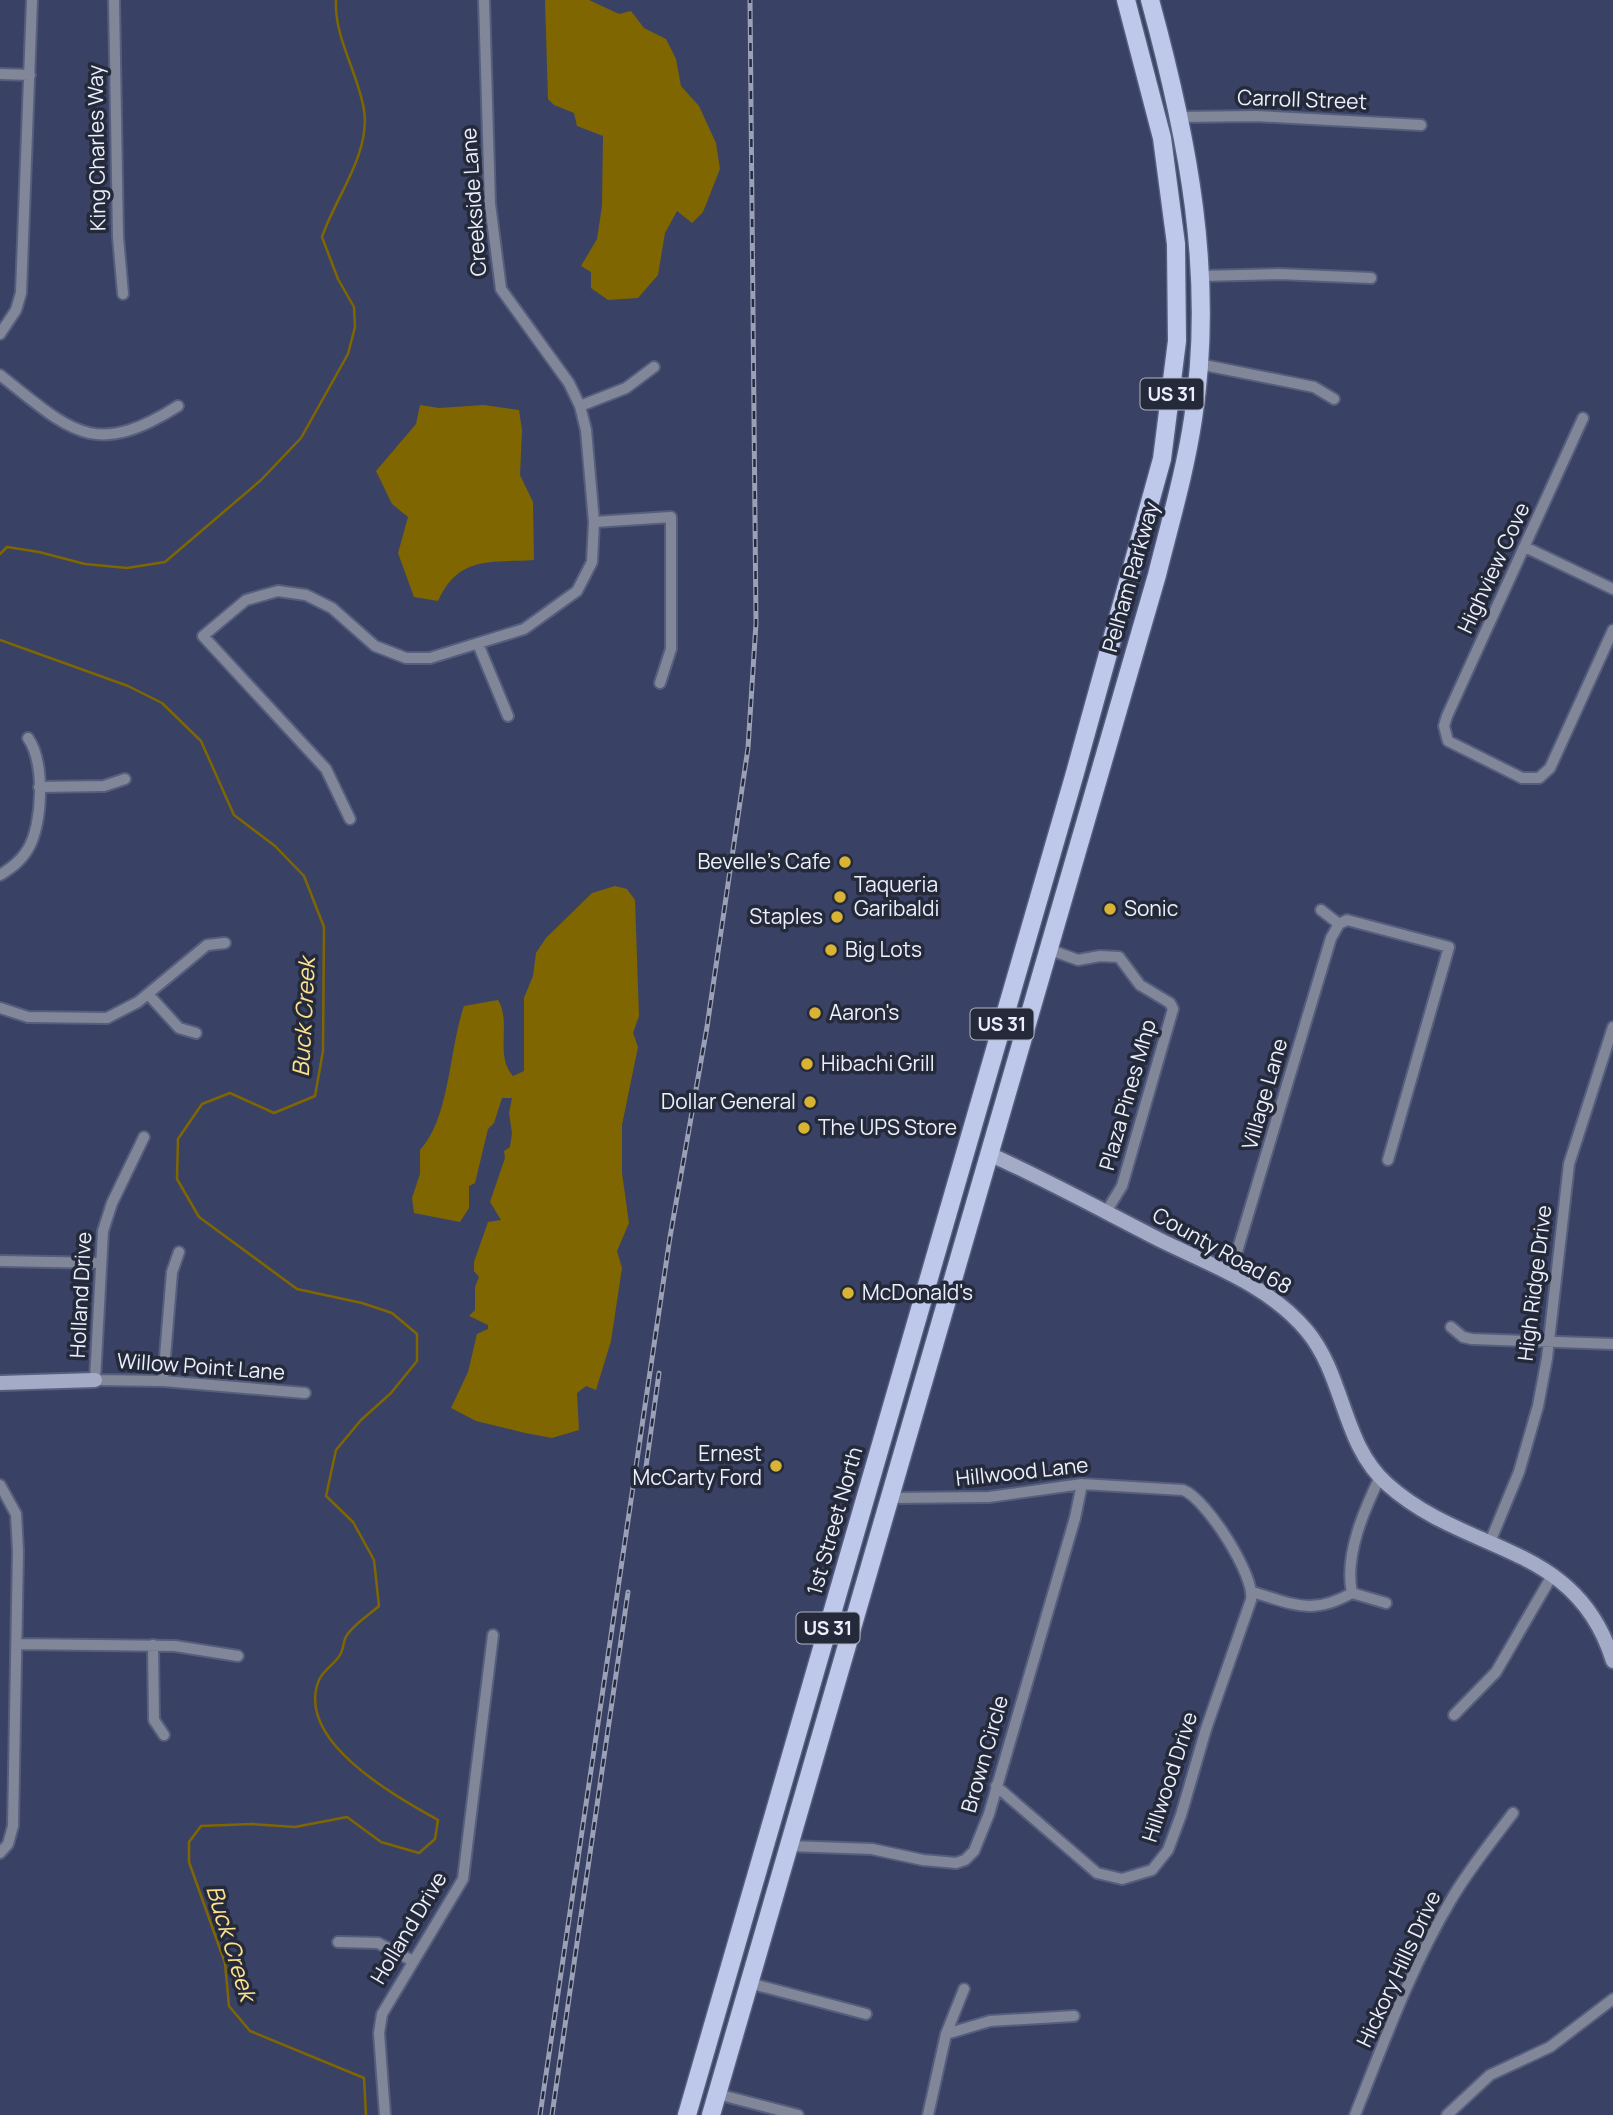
<svg xmlns="http://www.w3.org/2000/svg" width="1613" height="2115" font-family="Manrope,sans-serif">
  <style>
    .water { fill: #7f6601 }
    .lines { fill: none; stroke-linecap: round; stroke-linejoin: round }
    .stream { stroke: #7f6601; stroke-width: 2.5 }
    .street-casing { stroke: #565e7d; stroke-width: 14 }
    .secondary-casing { stroke: #565e7d; stroke-width: 18 }
    .primary-casing { stroke: #565e7d; stroke-width: 21 }
    .street { stroke: #818798; stroke-width: 10 }
    .secondary { stroke: #a3abc7; stroke-width: 14 }
    .primary { stroke: #bdc8eb; stroke-width: 18 }
    .rail-casing { stroke: #9aa0b7; stroke-width: 5 }
    .rail { stroke: #252a3a; stroke-width: 2.5; stroke-dasharray: 8; stroke-linecap: butt }
    .poi-dot { fill: #d9b334; stroke: #252a3a; stroke-width: 2.5 }
    .labels { text-anchor: middle; stroke-width: 7; stroke-linejoin: round; paint-order: stroke }
    .shield { fill: #252a3a; stroke: #b0b5c2; stroke-width: 2 }
    .shield-label { font-size: 19px; font-weight: bold; fill: #ecf0fd }
    .street-label { font-size: 21px; fill: #ecf0fd; stroke: #252a3a }
    .poi-label { font-size: 21px; fill: #ecf0fd; stroke: #252a3a; text-anchor: start }
    .water-label { font-size: 23px; font-style: italic; fill: #fde18c; stroke: #252a3a }
  </style>
  <rect width="100%" height="100%" fill="#394265"/>
  <path class="water" d="M 545,0 L 589,0 L 619,14 L 631,11 L 644,28 L 666,39 L 676,59 L 681,86 L 699,106 L 716,143 L 720,169 L 703,212 L 692,223 L 677,211 L 665,233 L 658,275 L 638,298 L 608,300 L 591,288 L 591,272 L 581,266 L 597,239 L 602,206 L 603,136 L 577,126 L 574,113 L 554,105 L 548,99 Z
    M 420,405 L 439,408 L 484,405 L 519,410 L 522,430 L 520,475 L 533,502 L 534,560 C 490,563 459,555 438,601 L 414,597 L 398,553 L 408,517 L 392,504 L 376,471 L 416,424 Z
    M 615,886 L 627,889 L 635,900 L 639,1016 L 633,1033 L 638,1047 L 622,1125 L 622,1173 L 629,1223 L 617,1251 L 622,1268 L 611,1341 L 596,1390 L 586,1386 L 577,1393 L 579,1430 L 552,1438 L 525,1433 L 476,1421 L 451,1408 L 468,1372 L 477,1334 L 488,1329 L 488,1325 L 469,1316 L 475,1310 L 475,1287 L 479,1277 L 474,1271 L 474,1262 L 488,1222 L 501,1220 L 490,1202 L 505,1158 L 504,1151 L 510,1147 L 512,1133 L 509,1113 L 512,1098 L 502,1098 L 494,1123 L 488,1129 L 475,1183 L 469,1186 L 469,1208 L 460,1222 L 414,1213 L 412,1198 L 420,1174 L 420,1150 C 450,1118 449,1049 464,1006 L 498,1000 C 512,1022 494,1055 513,1076 L 524,1071 L 524,998 L 533,976 L 536,953 L 546,938 L 592,893 Z"/>
  <g class="lines">
    <path class="stream" d="M 0,554 L 7,547 L 39,552 L 85,564 L 127,568 L 165,562 L 261,480 L 301,438 L 348,354 L 355,327 L 354,307 L 338,279 L 322,237 C 335,198 371,153 364,110 C 358,72 334,38 336,0
      M 0,640 L 128,686 L 162,703 L 201,741 L 234,815 L 275,846 L 304,876 L 324,927 L 323,1051 L 315,1096 L 274,1113 L 230,1093 L 202,1104 L 178,1139 L 177,1179 L 199,1217 L 297,1289 L 362,1303 L 392,1313 L 417,1334 L 417,1361 L 391,1393 L 361,1420 L 336,1450 L 326,1496 L 353,1522 L 374,1560 L 379,1606 C 369,1615 354,1624 347,1635 C 343,1640 344,1649 340,1655 C 335,1664 323,1670 319,1680 C 294,1741 397,1797 438,1820 L 435,1839 L 419,1853 L 381,1842 L 347,1817 L 295,1827 L 252,1824 L 201,1826 L 189,1842 L 189,1862 L 225,1963 L 229,2006 L 250,2031 L 364,2078 L 366,2115"/>
    <defs>
      <path id="street" d="M 114,0 L 118,237 L 123,294
        M 0,74 L 30,75
        M 1181,117 L 1256,116 L 1421,125
        M 1201,276 L 1279,274 L 1371,278
        M 0,334 L 16,310 L 21,293 L 32,0
        M 1199,364 L 1314,387 L 1334,399
        M 0,375 C 70,430 93,460 178,406
        M 580,406 L 626,388 L 654,367
        M 1583,418 L 1447,716 L 1444,726 L 1448,741 L 1522,778 L 1539,778 L 1550,768 L 1613,630
        M 594,522 L 671,517 L 671,649 L 660,683
        M 1525,547 L 1613,589
        M 478,644 L 508,716
        M 39,787 L 104,786 L 125,779
        M 350,819 L 326,769 L 203,636 L 246,600 L 278,591 L 306,595 L 332,608 L 375,646 L 406,658 L 430,658 L 524,629 L 577,591 L 592,562 L 594,522 L 586,430 L 580,406 L 569,383 L 501,289 L 490,204 L 484,0
        M 0,875 C 11,868 21,861 28,849 C 43,824 45,762 28,738
        M 1321,910 L 1339,924
        M 1048,949 L 1078,960 L 1100,956 L 1119,957 L 1140,985 L 1170,1003 L 1173,1009 L 1122,1186 L 1106,1212
        M 148,994 L 179,1028 L 196,1033
        M 0,1008 L 28,1017 L 107,1018 L 138,1002 L 207,945 L 225,943
        M 144,1137 L 112,1203 L 103,1231 L 95,1380 L 163,1381 L 305,1393
        M 0,1261 L 101,1263
        M 1230,1275 L 1331,938 L 1339,924 L 1347,920 L 1449,947 L 1388,1160
        M 1451,1327 L 1463,1337 L 1472,1339 L 1613,1344
        M 163,1381 L 172,1272 L 179,1252
        M 0,1485 L 16,1514 L 18,1551 L 13,1826 L 8,1844 L 0,1853
        M 890,1498 L 989,1497 L 1082,1484 L 1183,1490 C 1206,1498 1256,1577 1251,1600 L 1206,1729 L 1181,1815 L 1168,1850 L 1152,1870 L 1122,1879 L 1097,1873 L 996,1786
        M 1490,1542 L 1519,1472 L 1538,1406 L 1547,1358 L 1569,1164 L 1613,1027
        M 1252,1592 C 1294,1604 1311,1616 1352,1593
        M 1352,1593 C 1344,1556 1364,1510 1380,1477
        M 1352,1593 L 1386,1603
        M 17,1644 L 175,1646 L 238,1656
        M 153,1645 L 154,1720 L 164,1735
        M 1454,1715 L 1496,1672 L 1553,1574
        M 789,1846 L 872,1849 L 923,1860 L 956,1863 L 965,1860 L 974,1851 L 989,1814 L 1075,1518 L 1082,1484
        M 338,1942 L 378,1943 L 413,1961
        M 749,1983 L 866,2014
        M 946,2034 L 990,2021 L 1074,2016
        M 717,2094 L 798,2115
        M 385,2115 L 379,2033 L 382,2014 L 463,1879 L 493,1635
        M 928,2115 L 946,2034 L 964,1989
        M 1355,2115 C 1384,2042 1411,1967 1451,1900 C 1469,1869 1492,1841 1513,1813
        M 1447,2115 L 1490,2075 L 1550,2047 L 1613,1999"/>
      <path id="secondary" d="M 989,1154 C 1047,1180 1103,1211 1160,1240 C 1211,1265 1270,1286 1307,1331 C 1345,1377 1342,1444 1387,1484 C 1467,1556 1576,1541 1613,1661
        M 0,1383 L 95,1380"/>
      <path id="primary" d="M 687,2115 L 1075,773 L 1162,459 L 1177,341 L 1176,244 L 1162,138 L 1126,0
        M 711,2115 L 1157,575 C 1170,523 1185,472 1193,419 C 1215,275 1188,139 1150,0"/>
    </defs>
    <use href="#street" class="street-casing"/>
    <use href="#secondary" class="secondary-casing"/>
    <use href="#primary" class="primary-casing"/>
    <use href="#street" class="street"/>
    <use href="#secondary" class="secondary"/>
    <use href="#primary" class="primary"/>
    <defs>
      <path id="rail" d="M 645,1474 L 659,1373
        M 540,2115 L 670,1237 L 707,1027 L 748,748 L 756,623 L 750,0
        M 552,2115 L 628,1592"/>
    </defs>
    <use href="#rail" class="rail-casing"/>
    <use href="#rail" class="rail"/>
  </g>
  <g class="poi-dot">
    <circle cx="845" cy="862" r="7"/>
    <circle cx="840" cy="897" r="7"/>
    <circle cx="1110" cy="909" r="7"/>
    <circle cx="837" cy="917" r="7"/>
    <circle cx="831" cy="950" r="7"/>
    <circle cx="815" cy="1013" r="7"/>
    <circle cx="807" cy="1064" r="7"/>
    <circle cx="810" cy="1102" r="7"/>
    <circle cx="804" cy="1128" r="7"/>
    <circle cx="848" cy="1293" r="7"/>
    <circle cx="776" cy="1466" r="7"/>
  </g>
  <g class="labels">
    <g class="shield">
      <rect x="1140.5" y="378.5" width="63" height="31" rx="5"/>
      <rect x="970.5" y="1008.5" width="63" height="31" rx="5"/>
      <rect x="796.5" y="1612.5" width="63" height="31" rx="5"/>
    </g>
    <g class="shield-label">
      <text x="1172" y="401">US 31</text>
      <text x="1002" y="1031">US 31</text>
      <text x="828" y="1635">US 31</text>
    </g>
    <g class="street-label">
      <text transform="translate(1302 100) rotate(2)" y="7">Carroll Street</text>
      <text transform="translate(97 148) rotate(-91)" y="7">King Charles Way</text>
      <text transform="translate(474 202) rotate(-94)" y="7">Creekside Lane</text>
      <text transform="translate(1494 568) rotate(-65)" y="7">Highview Cove</text>
      <text transform="translate(1131 577) rotate(-74)" y="7">Pelham Parkway</text>
      <text transform="translate(1265 1094) rotate(-74)" y="7">Village Lane</text>
      <text transform="translate(1128 1095) rotate(-74)" y="7">Plaza Pines Mhp</text>
      <text transform="translate(1222 1251) rotate(29)" y="7">County Road 68</text>
      <text transform="translate(1535 1283) rotate(-83)" y="7">High Ridge Drive</text>
      <text transform="translate(81 1295) rotate(-87)" y="7">Holland Drive</text>
      <text transform="translate(201 1367) rotate(4)" y="7">Willow Point Lane</text>
      <text transform="translate(1022 1472) rotate(-6)" y="7">Hillwood Lane</text>
      <text transform="translate(835 1521) rotate(-74)" y="7">1st Street North</text>
      <text transform="translate(985 1754) rotate(-74)" y="7">Brown Circle</text>
      <text transform="translate(1170 1777) rotate(-72)" y="7">Hillwood Drive</text>
      <text transform="translate(409 1928) rotate(-59)" y="7">Holland Drive</text>
      <text transform="translate(1399 1969) rotate(-65)" y="7">Hickory Hills Drive</text>
    </g>
    <g class="poi-label">
      <text x="831" y="869" text-anchor="end">Bevelle's Cafe</text>
      <text x="854" y="892">Taqueria<tspan x="854" dy="24">Garibaldi</tspan></text>
      <text x="1124" y="916">Sonic</text>
      <text x="823" y="924" text-anchor="end">Staples</text>
      <text x="845" y="957">Big Lots</text>
      <text x="829" y="1020">Aaron's</text>
      <text x="821" y="1071">Hibachi Grill</text>
      <text x="796" y="1109" text-anchor="end">Dollar General</text>
      <text x="818" y="1135">The UPS Store</text>
      <text x="862" y="1300">McDonald's</text>
      <text x="762" y="1461" text-anchor="end">Ernest<tspan x="762" dy="24">McCarty Ford</tspan></text>
    </g>
    <g class="water-label">
      <text transform="translate(304 1017) rotate(-87)" y="8">Buck Creek</text>
      <text transform="translate(231 1943) rotate(73)" y="8">Buck Creek</text>
    </g>
  </g>
</svg>
